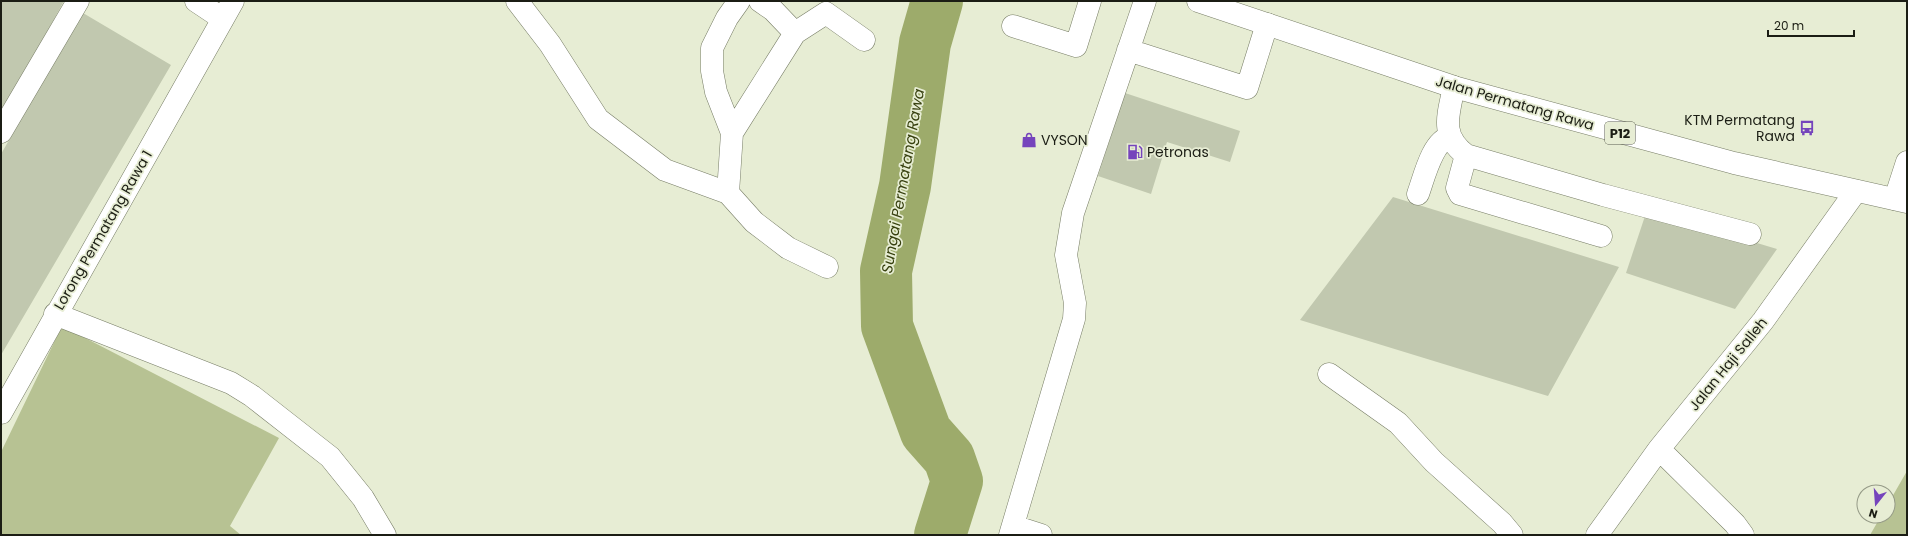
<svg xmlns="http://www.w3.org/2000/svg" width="1908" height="536" font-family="Poppins,sans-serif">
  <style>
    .green { fill: #b7c293 }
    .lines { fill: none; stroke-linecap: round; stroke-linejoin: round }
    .river { stroke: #9dab6b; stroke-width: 52 }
    .building { fill: #c1c8af }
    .minor-casing { stroke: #777d66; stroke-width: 23 }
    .major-casing { stroke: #777d66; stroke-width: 23 }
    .minor { stroke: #fff; stroke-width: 22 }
    .major { stroke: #fff; stroke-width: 22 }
    .labels { text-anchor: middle; stroke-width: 3.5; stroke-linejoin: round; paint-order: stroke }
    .shield { fill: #e7edd4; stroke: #585b4e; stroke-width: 1 }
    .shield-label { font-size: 13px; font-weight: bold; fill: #1b1d14 }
    .street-label { font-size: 14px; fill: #1b1d14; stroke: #e7edd4 }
    .poi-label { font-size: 14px; fill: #1b1d14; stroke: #e7edd4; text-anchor: start }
    .water-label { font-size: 15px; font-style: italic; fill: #37400f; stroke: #e7edd4 }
  </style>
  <rect width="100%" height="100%" fill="#e7edd4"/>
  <path class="green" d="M 62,326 L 279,438 L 230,526 L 241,535 L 1,535 L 1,452 Z
    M 1907,471 L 1907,535 L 1870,535 L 1881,516 L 1888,516 L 1888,504 Z"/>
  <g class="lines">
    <path class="river" d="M 937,1 L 925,43 L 905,186 L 886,271 L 887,326 L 926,432 L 949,458 L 957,481 L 940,535"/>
  </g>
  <path class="building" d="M 1,1 L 64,1 L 1,115 Z
    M 83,13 L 171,65 L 1,355 L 1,154 Z
    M 1125,93 L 1240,131 L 1230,162 L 1167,142 L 1151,194 L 1098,176 Z
    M 1393,197 L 1619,267 L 1548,396 L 1300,320 Z
    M 1647,210 L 1777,249 L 1735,309 L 1626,273 Z"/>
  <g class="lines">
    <defs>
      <path id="minor" d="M 196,1 L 223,19
        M 517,1 L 550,44 L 598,119 L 665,170 L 728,193 L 754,222 L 788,248 L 827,267
        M 760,1 L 773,10 L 795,33
        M 1013,26 L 1076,46 L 1090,1
        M 1128,50 L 1247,88 L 1267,24
        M 1454,87 C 1448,116 1440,135 1466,155 L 1603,195 L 1750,234
        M 1,132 L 78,1
        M 732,133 L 795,33 L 826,13 L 864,40
        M 1466,155 L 1457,188 L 1460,194 L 1601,236
        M 728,193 L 732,133 L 716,92 L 712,71 L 712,48 L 727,18 L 739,1
        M 1418,194 C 1424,178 1432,141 1450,137
        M 1895,199 L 1907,162
        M 55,314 L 231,383 L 252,396 L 330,457 L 363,498 L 385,535
        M 1329,374 L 1398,423 L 1434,462 L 1502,523 L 1512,535
        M 1,413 L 233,1
        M 1659,449 L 1735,524 L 1743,535
        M 1013,526 L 1041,535
        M 1010,535 L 1074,319 L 1075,303 L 1066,255 L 1073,213 L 1145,1
        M 1597,535 L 1659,449 L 1763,321 L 1856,191"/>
      <path id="major" d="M 1198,1 L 1454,87 L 1734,163 L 1907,202"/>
    </defs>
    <use href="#minor" class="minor-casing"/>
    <use href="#major" class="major-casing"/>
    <use href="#minor" class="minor"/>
    <use href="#major" class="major"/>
  </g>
  <defs>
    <symbol id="bus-bare" viewBox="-9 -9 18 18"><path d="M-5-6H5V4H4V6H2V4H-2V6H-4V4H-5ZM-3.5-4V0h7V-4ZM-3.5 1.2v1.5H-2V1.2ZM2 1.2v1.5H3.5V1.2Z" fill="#7544bc" stroke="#e7edd4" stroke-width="2.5" paint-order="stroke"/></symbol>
    <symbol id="shop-bare" viewBox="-9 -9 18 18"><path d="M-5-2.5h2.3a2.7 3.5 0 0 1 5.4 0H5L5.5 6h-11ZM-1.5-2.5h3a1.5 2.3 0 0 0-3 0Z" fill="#7544bc" stroke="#e7edd4" stroke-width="2.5" paint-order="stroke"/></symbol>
    <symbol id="fuel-bare" viewBox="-9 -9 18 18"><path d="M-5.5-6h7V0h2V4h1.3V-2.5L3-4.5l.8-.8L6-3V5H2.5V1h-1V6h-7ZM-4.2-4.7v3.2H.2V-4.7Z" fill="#7544bc" stroke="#e7edd4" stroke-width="2.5" paint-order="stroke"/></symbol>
  </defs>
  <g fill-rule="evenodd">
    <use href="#bus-bare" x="1796" y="117" width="22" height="22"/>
    <use href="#shop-bare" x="1018" y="129" width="22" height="22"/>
    <use href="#fuel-bare" x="1124" y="141" width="22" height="22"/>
  </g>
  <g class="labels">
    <rect class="shield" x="1605" y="122" width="30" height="22" rx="3"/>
    <g class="shield-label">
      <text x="1620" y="138">P12</text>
    </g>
    <g class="street-label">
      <text transform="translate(1515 103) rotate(16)" y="5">Jalan Permatang Rawa</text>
      <text transform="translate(103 230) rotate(-60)" y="5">Lorong Permatang Rawa 1</text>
      <text transform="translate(1728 364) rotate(-51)" y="5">Jalan Haji Salleh</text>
    </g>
    <g class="poi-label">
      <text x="1795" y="125" text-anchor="end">KTM Permatang<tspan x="1795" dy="16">Rawa</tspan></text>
      <text x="1041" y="145">VYSON</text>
      <text x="1147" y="157">Petronas</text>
    </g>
    <g class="water-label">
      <text transform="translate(903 181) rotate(-80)" y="5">Sungai Permatang Rawa</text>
    </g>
  </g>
  <rect width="1908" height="536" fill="none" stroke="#1b1d14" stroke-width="4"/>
  <g transform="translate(1876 504) rotate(197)"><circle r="19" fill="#e7edd4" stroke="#959a87"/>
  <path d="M0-3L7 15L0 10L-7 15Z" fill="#7544bc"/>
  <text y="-6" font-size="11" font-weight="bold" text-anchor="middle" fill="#1b1d14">N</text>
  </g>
  <path d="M1768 30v6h86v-6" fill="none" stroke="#1b1d14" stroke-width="2"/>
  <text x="1774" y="30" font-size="12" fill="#1b1d14" stroke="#e7edd4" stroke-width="3" paint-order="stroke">20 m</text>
</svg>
